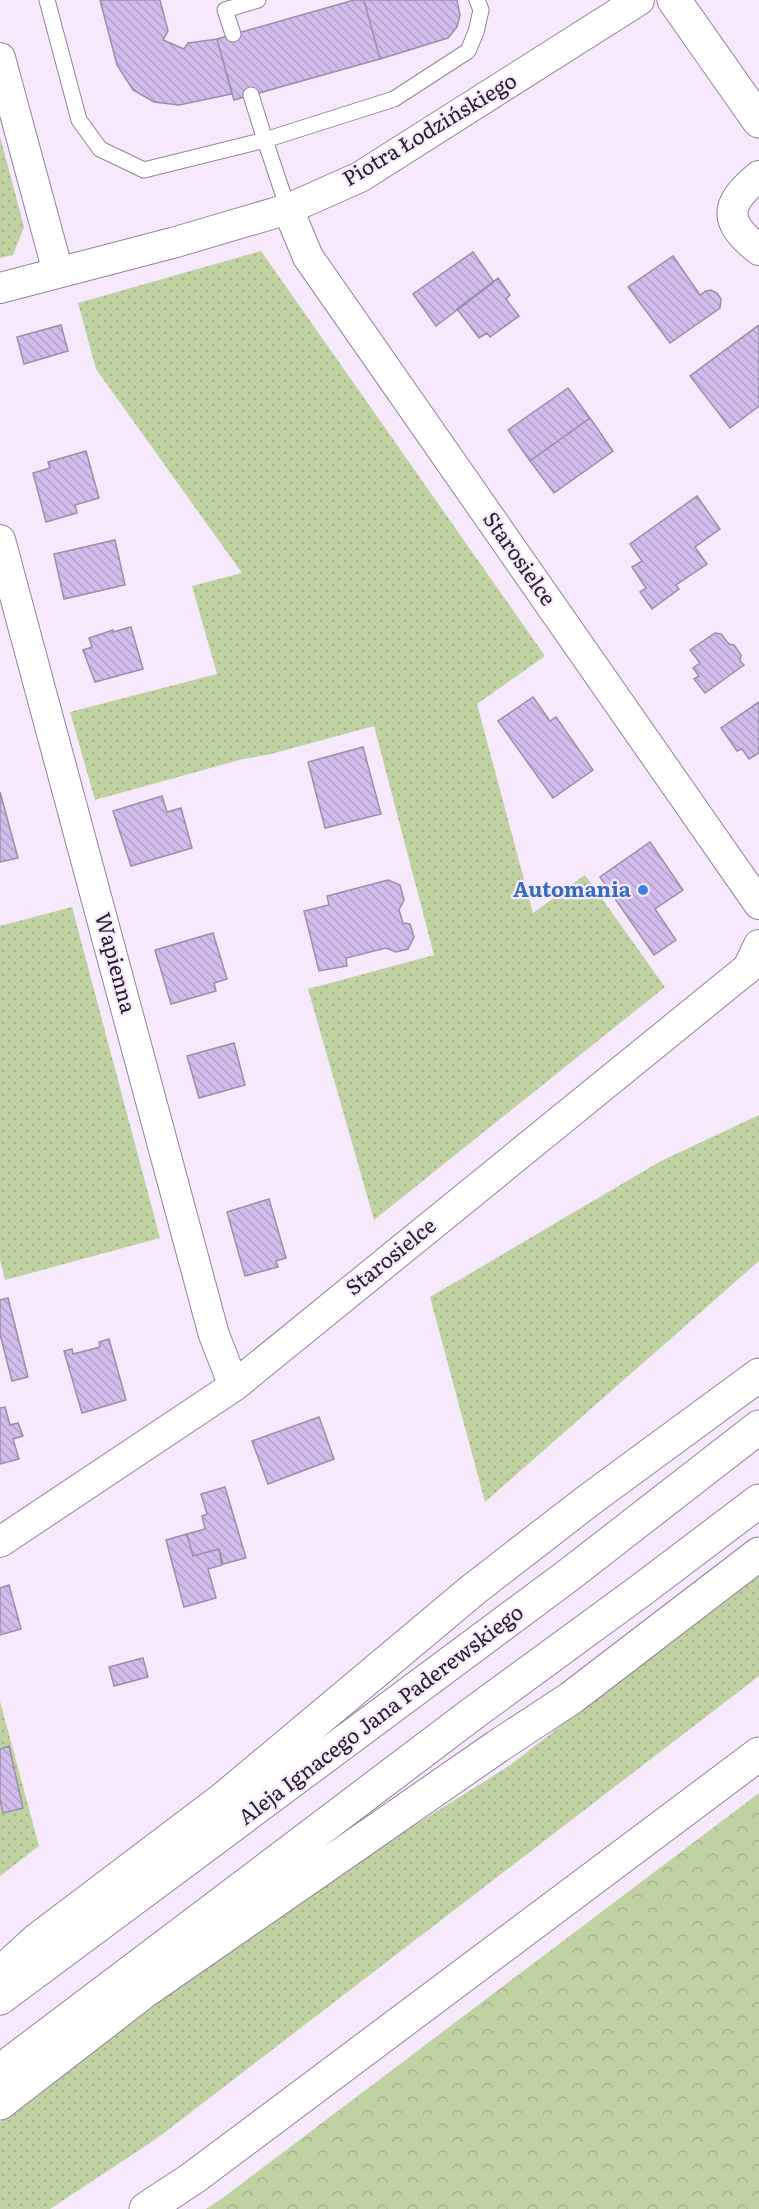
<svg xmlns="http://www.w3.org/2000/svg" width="759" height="2209" font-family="Literata,serif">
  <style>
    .grass { fill: url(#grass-dots) }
    .forest { fill: url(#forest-crowns) }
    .building { fill: url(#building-back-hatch); stroke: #9b8eab; stroke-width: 1.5 }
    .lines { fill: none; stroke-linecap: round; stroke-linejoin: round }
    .service-casing { stroke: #95829e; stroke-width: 17 }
    .minor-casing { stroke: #95829e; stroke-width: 32 }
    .tertiary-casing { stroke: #95829e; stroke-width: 35 }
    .primary-casing { stroke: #95829e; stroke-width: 35 }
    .service { stroke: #fff; stroke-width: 15 }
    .minor { stroke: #fff; stroke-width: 30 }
    .tertiary { stroke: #fff; stroke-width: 33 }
    .primary { stroke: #fff; stroke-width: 33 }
    .shop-dot { fill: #3f7fe0; stroke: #f6e9fb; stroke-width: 2 }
    .labels { text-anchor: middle; stroke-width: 4.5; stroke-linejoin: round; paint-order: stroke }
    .street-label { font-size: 21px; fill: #28212c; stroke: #f6e9fb }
    .shop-label { font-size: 21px; font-weight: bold; fill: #366cbe; stroke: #f6e9fb; text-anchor: end }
  </style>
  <defs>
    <pattern id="grass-dots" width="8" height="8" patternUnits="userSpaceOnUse" patternTransform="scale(1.5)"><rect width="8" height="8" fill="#c0d2a2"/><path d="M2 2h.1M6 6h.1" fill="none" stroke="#a5b48c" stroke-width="1.8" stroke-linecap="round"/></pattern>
    <pattern id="forest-crowns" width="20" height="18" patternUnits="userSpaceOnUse" patternTransform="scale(1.5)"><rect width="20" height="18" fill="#c0d2a2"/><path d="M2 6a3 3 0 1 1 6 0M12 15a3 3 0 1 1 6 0" fill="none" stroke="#a5b48c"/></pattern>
    <pattern id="building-back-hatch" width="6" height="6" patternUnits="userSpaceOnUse" patternTransform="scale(1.5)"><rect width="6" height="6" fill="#d1bceb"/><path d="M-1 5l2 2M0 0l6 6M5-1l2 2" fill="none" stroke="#b3a1ca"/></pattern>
  </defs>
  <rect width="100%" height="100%" fill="#f6e9fb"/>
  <path class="grass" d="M 0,136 L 24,227 L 13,255 L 0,258 Z
    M 261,251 L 545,656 L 477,704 L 533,913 L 585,875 L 665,987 L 374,1220 L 308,989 L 434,955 L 374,726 L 271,754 L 243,759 L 95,800 L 70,712 L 217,674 L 192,586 L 242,573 L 96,369 L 78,303 Z
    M 72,907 L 160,1238 L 5,1280 L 0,1259 L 0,926 Z
    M 759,1115 L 759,1261 L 485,1502 L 430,1297 L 661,1161 Z
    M 759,1572 L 759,1676 L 156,2139 L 50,2209 L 0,2209 L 0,2122 L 111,2035 L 375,1850 L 509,1766 Z
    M 0,1701 L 39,1846 L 0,1876 Z"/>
  <path class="forest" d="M 759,1793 L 759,2209 L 206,2209 L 224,2197 Z"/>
  <path class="building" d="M 100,0 L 160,0 L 168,31 L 163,40 L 184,49 L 188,43 L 217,39 L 232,94 L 179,105 L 154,102 L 133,90 L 117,65 Z
    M 354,0 L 364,0 L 380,59 L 234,100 L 217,39 Z
    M 364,0 L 457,0 L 460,15 L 457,27 L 448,38 L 380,59 Z
    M 473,252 L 494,282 L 436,326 L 413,294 Z
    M 673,256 L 700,295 L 706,291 L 711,290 L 717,293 L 721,299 L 720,308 L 670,343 L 628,287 Z
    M 498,278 L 510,295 L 506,299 L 519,316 L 490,337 L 487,333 L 479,338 L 457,309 Z
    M 61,325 L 68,351 L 24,364 L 17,337 Z
    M 759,325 L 759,406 L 730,428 L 690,376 Z
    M 568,388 L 590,418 L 530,461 L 508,430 Z
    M 590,418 L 613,451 L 554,493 L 530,461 Z
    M 86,451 L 99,498 L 75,505 L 77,513 L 46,522 L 33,473 L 50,468 L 48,462 Z
    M 697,496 L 720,529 L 695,547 L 707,564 L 676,585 L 679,589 L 652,609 L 640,592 L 646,588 L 632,567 L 642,561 L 630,544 Z
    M 115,540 L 125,585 L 64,599 L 54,554 Z
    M 131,627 L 143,669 L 95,682 L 83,650 L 92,647 L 89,638 L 113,630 L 113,632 Z
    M 715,633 L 721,634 L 729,644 L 734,645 L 741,655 L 740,661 L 744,665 L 705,693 L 694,679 L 699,676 L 693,668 L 700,663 L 690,650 Z
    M 533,697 L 550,721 L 556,717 L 593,770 L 553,798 L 498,721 Z
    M 759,702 L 759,753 L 749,759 L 742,749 L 737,751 L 721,728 Z
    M 363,747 L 381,814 L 325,828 L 308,762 Z
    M 0,792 L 18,858 L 0,862 Z
    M 162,796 L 167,812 L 181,808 L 192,848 L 131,866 L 113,811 Z
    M 650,842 L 683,890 L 655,909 L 676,940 L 654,955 L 600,877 Z
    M 388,880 L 400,885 L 404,900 L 399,910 L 403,923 L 410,924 L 414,937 L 408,949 L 396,952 L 386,948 L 346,958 L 347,966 L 319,971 L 304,911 L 329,905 L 327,896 Z
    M 213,933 L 227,979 L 214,983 L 216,991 L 171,1004 L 155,950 Z
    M 234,1043 L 245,1085 L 199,1098 L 187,1056 Z
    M 269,1199 L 286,1258 L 276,1261 L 278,1267 L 245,1276 L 227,1212 Z
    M 8,1298 L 28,1377 L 12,1381 L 0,1334 L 0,1300 Z
    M 109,1339 L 126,1400 L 82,1413 L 64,1351 L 72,1349 L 73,1354 L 100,1347 L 99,1342 Z
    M 5,1407 L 10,1425 L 18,1423 L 23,1436 L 13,1439 L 19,1459 L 0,1464 L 0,1408 Z
    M 319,1417 L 334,1459 L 268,1484 L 252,1441 Z
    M 225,1487 L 246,1558 L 223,1564 L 219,1549 L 193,1556 L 187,1534 L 205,1529 L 202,1516 L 207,1514 L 201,1494 Z
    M 187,1534 L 193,1556 L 219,1549 L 222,1565 L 208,1569 L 216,1598 L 184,1607 L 166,1540 Z
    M 9,1585 L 21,1629 L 0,1635 L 0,1588 Z
    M 143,1658 L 148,1677 L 114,1686 L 109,1667 Z
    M 9,1746 L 23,1808 L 3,1813 L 0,1799 L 0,1749 Z"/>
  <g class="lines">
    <defs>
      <path id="service" d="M 47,0 L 79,120 L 100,149 L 144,170 L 265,140 L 288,209
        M 233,34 L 225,10 L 258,0
        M 251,95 L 265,140 L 394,99 L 468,51 L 476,32 L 481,10 L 477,0"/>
      <path id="minor" d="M 0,58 L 58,272
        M 759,176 C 724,205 723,221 759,250
        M 288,209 L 308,257 L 759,904
        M 0,288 L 176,242 L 288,209 L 360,177 L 639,0
        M 0,540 L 214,1335 L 234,1386
        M 0,1542 L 234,1386 L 748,968 L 759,945"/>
      <path id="tertiary" d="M 674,0 L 759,121
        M 146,2209 L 193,2178 L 759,1754"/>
      <path id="primary" d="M 0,1974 L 37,1940 L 222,1800 L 474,1589 L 589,1500 L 759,1375
        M 0,1998 L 570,1574 L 759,1427
        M 0,2071 L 472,1714 L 640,1591 L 759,1501
        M 0,2103 L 145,1991 L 498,1746 L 571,1698 L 759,1554"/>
    </defs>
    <use href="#service" class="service-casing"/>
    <use href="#minor" class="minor-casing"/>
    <use href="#tertiary" class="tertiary-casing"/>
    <use href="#primary" class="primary-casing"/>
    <use href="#service" class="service"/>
    <use href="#minor" class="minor"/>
    <use href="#tertiary" class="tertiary"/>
    <use href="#primary" class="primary"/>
  </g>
  <circle class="shop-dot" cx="643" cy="890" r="6"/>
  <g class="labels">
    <g class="street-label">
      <text transform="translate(430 130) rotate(-31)" y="7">Piotra Łodzińskiego</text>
      <text transform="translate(519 559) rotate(55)" y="7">Starosielce</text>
      <text transform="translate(115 963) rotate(75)" y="7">Wapienna</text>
      <text transform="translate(391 1257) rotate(-39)" y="7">Starosielce</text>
      <text transform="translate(381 1715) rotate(-37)" y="7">Aleja Ignacego Jana Paderewskiego</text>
    </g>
    <g class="shop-label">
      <text x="631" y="897">Automania</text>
    </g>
  </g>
</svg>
